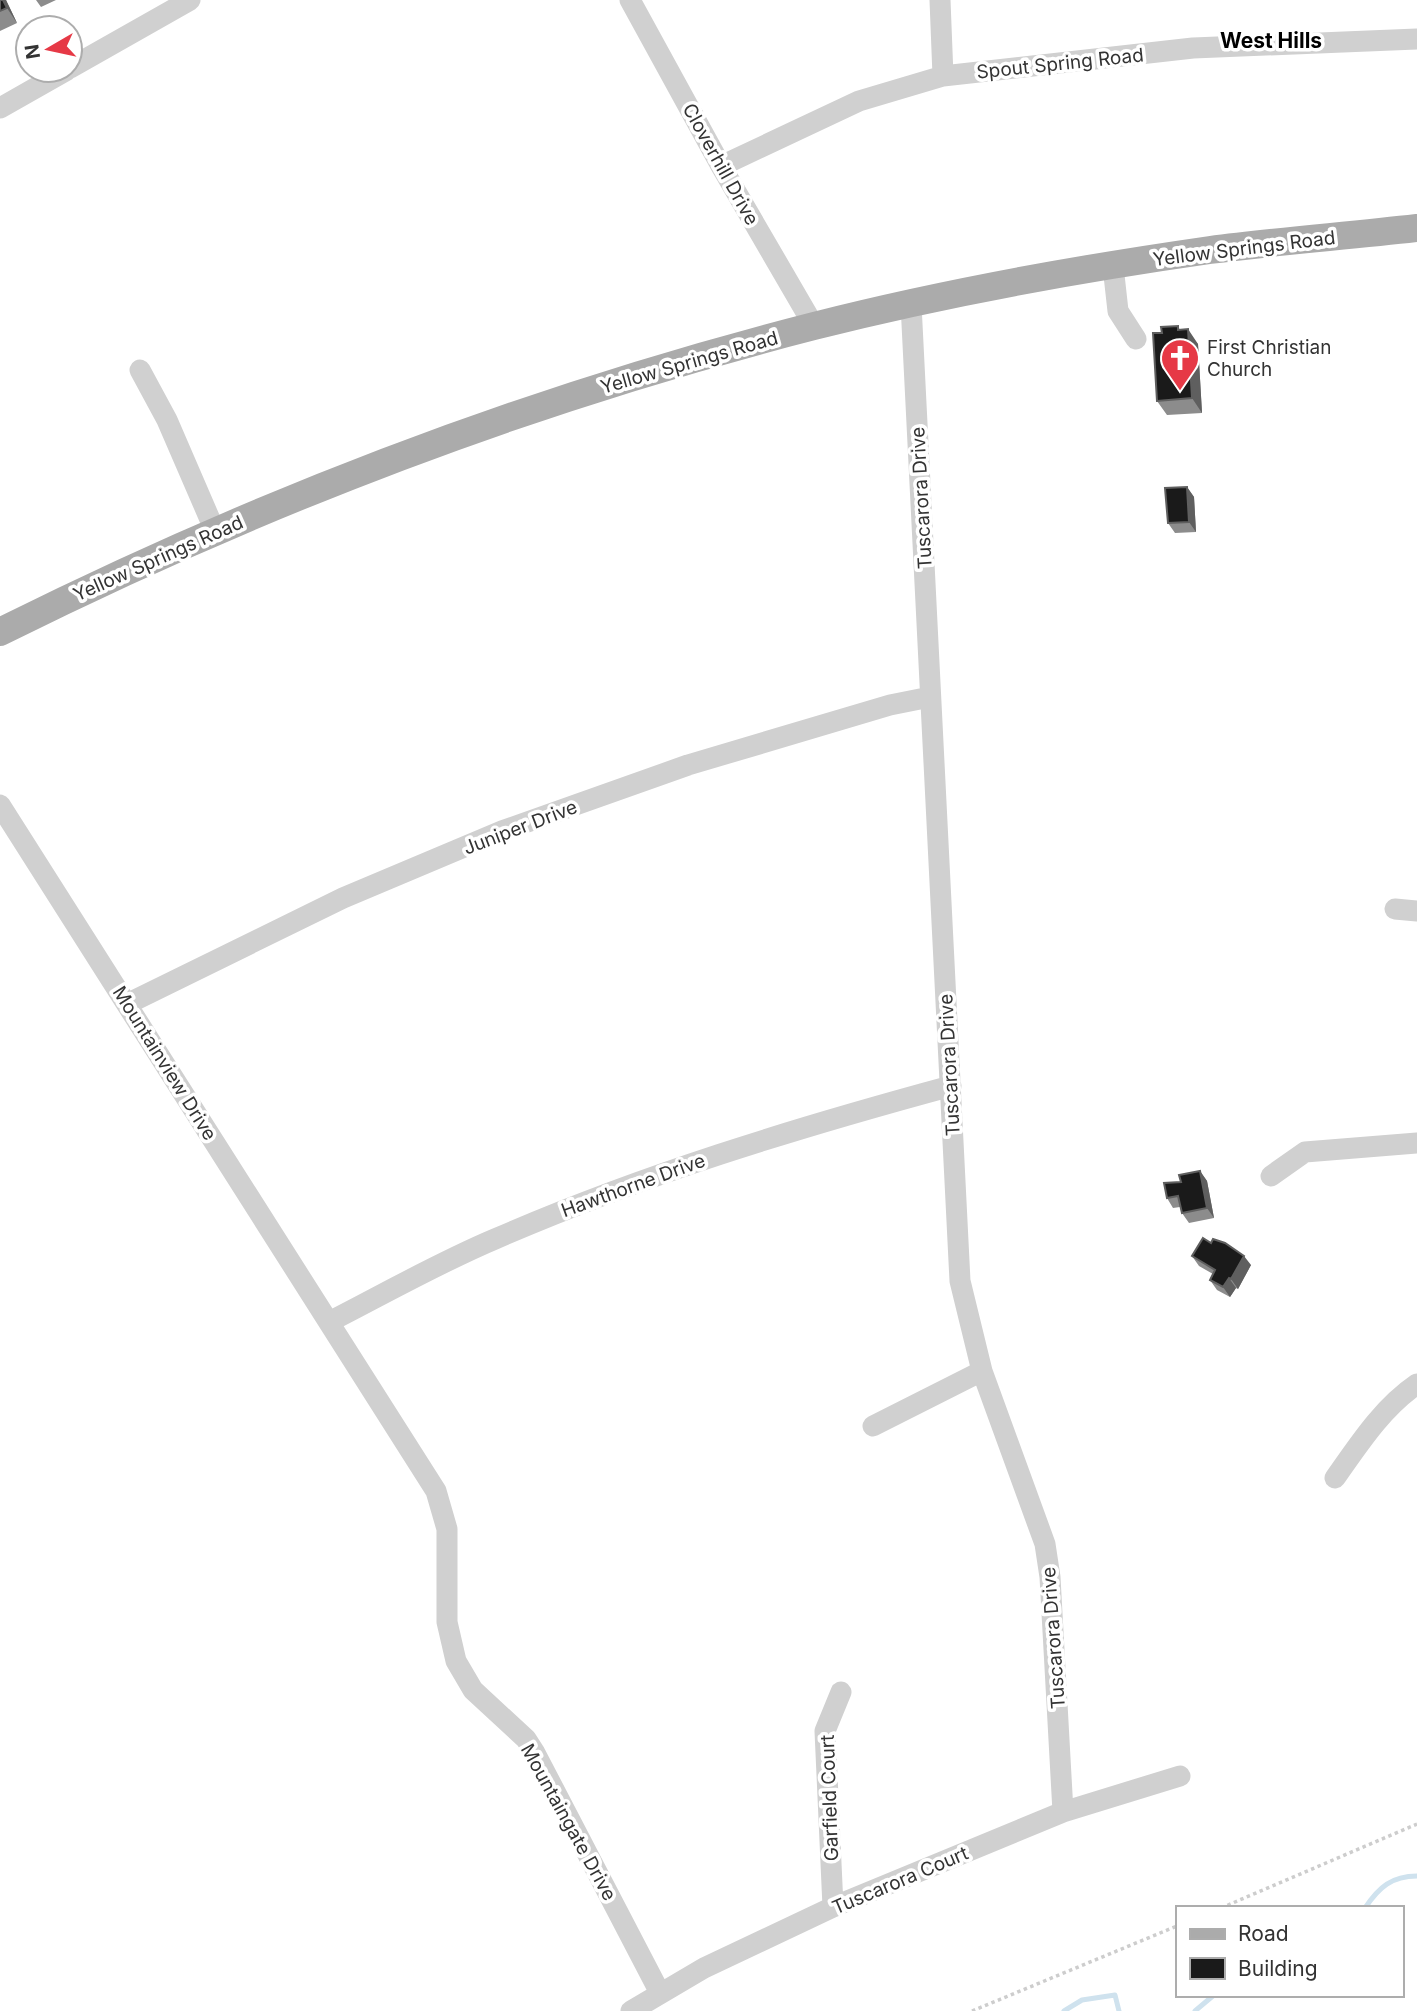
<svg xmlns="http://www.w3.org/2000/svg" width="1417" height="2011" font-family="Inter,sans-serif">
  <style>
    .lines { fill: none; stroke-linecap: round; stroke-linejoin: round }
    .stream { stroke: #cfe2ee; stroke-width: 5 }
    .path { stroke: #cdcdcd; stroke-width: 3.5; stroke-dasharray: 3.5 3.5; stroke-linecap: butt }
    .minor { stroke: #d0d0d0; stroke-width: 21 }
    .major { stroke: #ababab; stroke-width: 28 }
    .wall { fill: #8c8c8c }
    .shaded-wall { fill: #5f5f5f }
    .building { fill: #1a1a1a; stroke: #5f5f5f; stroke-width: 2 }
    .labels { text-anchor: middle; stroke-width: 7; stroke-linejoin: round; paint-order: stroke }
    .street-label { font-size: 19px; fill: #333; stroke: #fff }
    .poi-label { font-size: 19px; fill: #333; stroke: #fff; text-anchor: start }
    .neighbourhood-label { font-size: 21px; font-weight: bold; fill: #000; stroke: #fff }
  </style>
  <rect width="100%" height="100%" fill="#fff"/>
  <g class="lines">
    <path class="stream" d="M 1365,1908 C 1379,1887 1392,1876 1417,1876
      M 1064,2011 L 1082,2000 L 1115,1995 L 1119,2011
      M 1195,2011 L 1214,1995"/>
    <path class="path" d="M 1221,1908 L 1417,1824
      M 972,2011 L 1177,1926"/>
    <path class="minor" d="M 630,0 L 721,166 L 814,326
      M 940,0 L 943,76
      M 70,68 L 190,0
      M 0,108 L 67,70
      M 721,166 L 859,101 L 943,76 L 1193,48 L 1417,39
      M 1113,266 L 1118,311 L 1136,339
      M 911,304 L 960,1281 L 982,1371 L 1045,1544 L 1050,1577 L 1063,1812
      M 140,370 L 167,420 L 215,531
      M 0,805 L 436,1491 L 447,1529 L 447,1622 L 456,1661 L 473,1690 L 526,1739 L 535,1753 L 660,1993
      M 1395,909 L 1417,911
      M 127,1004 L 343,898 L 502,831 L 688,765 L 890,705 L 930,697
      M 1271,1176 L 1305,1152 L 1417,1143
      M 329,1322 C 384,1294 438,1263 495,1239 C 642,1175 796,1128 951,1086
      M 873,1426 L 982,1371
      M 1335,1478 C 1359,1444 1382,1408 1417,1384
      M 833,1907 L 825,1731 L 841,1692
      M 631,2011 L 704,1968 L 833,1907 L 1063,1812 L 1180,1776"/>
    <path class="major" d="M 0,632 C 260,502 532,398 814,326 C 944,293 1077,269 1210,250 C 1278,241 1348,236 1417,228"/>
  </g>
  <path class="wall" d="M 0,0 L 6,0 L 17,23 L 0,31 Z
    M 36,0 L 56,0 L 41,7 Z
    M 1178,326 L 1180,330 L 1198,344 L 1202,413 L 1167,415 L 1157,401 L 1162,333 Z
    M 1187,487 L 1194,497 L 1196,532 L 1175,533 L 1168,523 Z
    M 1200,1171 L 1207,1181 L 1214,1218 L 1189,1223 L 1182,1213 L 1180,1207 L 1173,1208 L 1167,1198 L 1181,1182 Z
    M 1192,1256 L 1251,1265 L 1238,1289 L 1236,1288 L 1230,1297 L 1217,1290 L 1210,1280 L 1213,1274 L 1199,1266 Z"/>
  <path class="shaded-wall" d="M 3,0 L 6,0 L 17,23 L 7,8 Z
    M 1188,329 L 1198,344 L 1202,413 L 1192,398 Z
    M 1187,487 L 1194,497 L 1196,532 L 1189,522 Z
    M 1200,1171 L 1207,1181 L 1214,1218 L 1207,1208 Z
    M 1244,1256 L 1251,1265 L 1238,1289 L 1231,1279 Z
    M 1229,1278 L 1236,1288 L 1230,1297 L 1223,1287 Z"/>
  <path class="building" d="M 0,0 L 3,0 L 7,8 L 0,11 Z
    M 1178,326 L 1178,330 L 1188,329 L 1192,398 L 1157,401 L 1153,333 L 1162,333 L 1161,327 Z
    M 1187,487 L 1189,522 L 1168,523 L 1165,488 Z
    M 1200,1171 L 1207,1208 L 1182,1213 L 1178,1196 L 1167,1198 L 1164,1183 L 1181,1182 L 1179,1175 Z
    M 1203,1238 L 1211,1243 L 1213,1239 L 1225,1243 L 1244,1256 L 1231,1279 L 1229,1278 L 1223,1287 L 1210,1280 L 1215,1270 L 1192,1256 Z"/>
  <defs>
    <symbol id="church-pin" viewBox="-11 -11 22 30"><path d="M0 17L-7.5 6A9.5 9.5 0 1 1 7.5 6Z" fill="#e63946" stroke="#fff"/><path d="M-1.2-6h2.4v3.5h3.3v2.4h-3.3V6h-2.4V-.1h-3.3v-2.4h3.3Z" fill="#fff"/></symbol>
  </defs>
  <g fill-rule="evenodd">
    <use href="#church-pin" x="1158" y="336" width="44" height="60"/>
  </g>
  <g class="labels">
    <g class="street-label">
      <text transform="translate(1060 63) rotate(-6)" y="7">Spout Spring Road</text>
      <text transform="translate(721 164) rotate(61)" y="7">Cloverhill Drive</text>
      <text transform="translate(1244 248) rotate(-7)" y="7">Yellow Springs Road</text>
      <text transform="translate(689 362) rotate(-16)" y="7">Yellow Springs Road</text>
      <text transform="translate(921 498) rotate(-93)" y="7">Tuscarora Drive</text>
      <text transform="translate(158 558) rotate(-24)" y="7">Yellow Springs Road</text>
      <text transform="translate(520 827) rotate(-21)" y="7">Juniper Drive</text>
      <text transform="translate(165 1063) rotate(58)" y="7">Mountainview Drive</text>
      <text transform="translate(949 1065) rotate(-93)" y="7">Tuscarora Drive</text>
      <text transform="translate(633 1185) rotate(-20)" y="7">Hawthorne Drive</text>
      <text transform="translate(1053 1638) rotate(-94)" y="7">Tuscarora Drive</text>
      <text transform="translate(829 1798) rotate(-92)" y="7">Garfield Court</text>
      <text transform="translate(569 1822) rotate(61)" y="7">Mountaingate Drive</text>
      <text transform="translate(900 1880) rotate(-23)" y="7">Tuscarora Court</text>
    </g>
    <g class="poi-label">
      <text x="1207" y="354">First Christian<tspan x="1207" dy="22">Church</tspan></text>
    </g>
    <g class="neighbourhood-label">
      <text x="1271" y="48">West Hills</text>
    </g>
  </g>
  <rect x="1176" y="1906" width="228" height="91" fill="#ffffff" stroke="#adadad" stroke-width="2"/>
  <rect x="1190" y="1929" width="35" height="10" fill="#ababab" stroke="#adadad" stroke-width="2"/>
  <text x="1238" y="1941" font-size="21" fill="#333333">Road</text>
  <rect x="1190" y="1958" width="35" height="21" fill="#1a1a1a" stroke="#adadad" stroke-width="2"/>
  <text x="1238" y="1976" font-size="21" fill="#333333">Building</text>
  <g transform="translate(49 49) rotate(261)"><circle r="33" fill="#ffffff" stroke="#adadad" stroke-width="2"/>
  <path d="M0-5L12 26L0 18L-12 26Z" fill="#e63946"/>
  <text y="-10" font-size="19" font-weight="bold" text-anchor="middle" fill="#333333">N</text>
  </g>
</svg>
